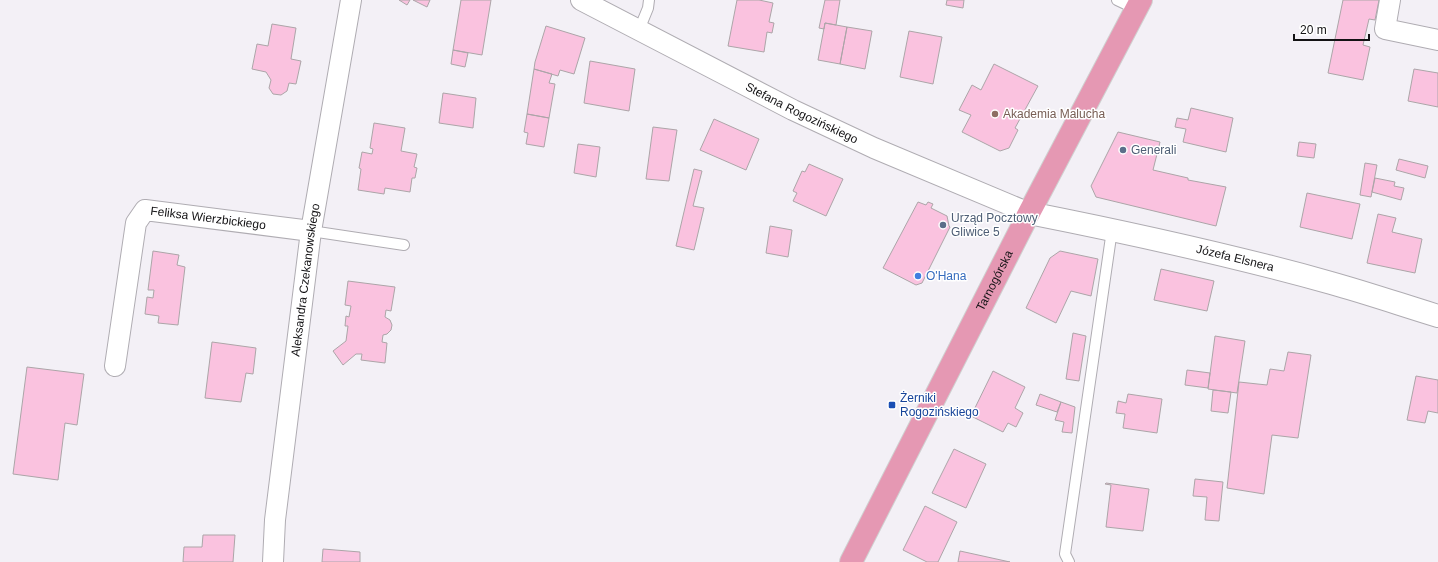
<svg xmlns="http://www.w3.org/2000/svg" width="1438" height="562" font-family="Arial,sans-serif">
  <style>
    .building { fill: #fac2df; stroke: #aca5a8 }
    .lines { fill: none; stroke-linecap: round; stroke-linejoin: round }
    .service-casing { stroke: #afacb2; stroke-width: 12 }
    .minor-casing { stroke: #afacb2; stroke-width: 22 }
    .tertiary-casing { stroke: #afacb2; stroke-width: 24 }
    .primary-casing { stroke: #d0d0d0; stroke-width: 24 }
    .service { stroke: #fff; stroke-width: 10 }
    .minor { stroke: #fff; stroke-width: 20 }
    .tertiary { stroke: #fff; stroke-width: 22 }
    .primary { stroke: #e598b3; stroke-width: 22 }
    .education-dot { fill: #8d6e63; stroke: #fff; stroke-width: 1.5 }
    .service-dot { fill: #5c6f8a; stroke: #fff; stroke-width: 1.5 }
    .shop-dot { fill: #3f7fe0; stroke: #fff; stroke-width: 1.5 }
    .transit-dot { fill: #1a4fb4; stroke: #fff; stroke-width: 1.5 }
    .labels { text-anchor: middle; stroke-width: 3; stroke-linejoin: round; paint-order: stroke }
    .street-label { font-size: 12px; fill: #131214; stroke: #fff }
    .education-label { font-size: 12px; fill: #785e54; stroke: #fff; text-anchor: start }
    .service-label { font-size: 12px; fill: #4e5e75; stroke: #fff; text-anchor: start }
    .shop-label { font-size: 12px; fill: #366cbe; stroke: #fff; text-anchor: start }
    .transit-label { font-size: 12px; fill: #164399; stroke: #fff; text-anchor: start }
  </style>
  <rect width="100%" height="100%" fill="#f3f0f6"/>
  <path class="building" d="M 399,0 L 410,0 L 407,5 Z
    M 413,0 L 430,0 L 427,7 Z
    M 461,0 L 491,0 L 482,55 L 453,50 Z
    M 737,0 L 759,0 L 773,3 L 769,22 L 774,23 L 772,33 L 767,32 L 764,52 L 728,46 Z
    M 825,0 L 840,0 L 836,25 L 825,23 L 824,29 L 819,28 Z
    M 947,0 L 964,0 L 963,8 L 946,5 Z
    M 1343,0 L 1379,0 L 1375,20 L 1369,19 L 1363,45 L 1370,47 L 1363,80 L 1328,73 Z
    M 825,23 L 847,27 L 840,64 L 818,60 Z
    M 272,24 L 296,28 L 291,59 L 301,61 L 296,84 L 289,83 L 287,91 L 281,95 L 273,94 L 269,88 L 271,80 L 266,72 L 252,69 L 257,44 L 268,46 Z
    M 546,26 L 585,38 L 574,74 L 560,70 L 558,76 L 534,69 L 535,62 Z
    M 847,27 L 872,31 L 865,69 L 840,64 Z
    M 909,31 L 942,37 L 933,84 L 900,77 Z
    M 453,50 L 468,53 L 465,67 L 451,64 Z
    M 590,61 L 635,69 L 629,111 L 584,103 Z
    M 994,64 L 1038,86 L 1015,128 L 1018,130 L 1009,148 L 1000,151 L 962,132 L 971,115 L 959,110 L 972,85 L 981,90 Z
    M 534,69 L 552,74 L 549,83 L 555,84 L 549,118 L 527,114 Z
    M 1414,69 L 1438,73 L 1438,107 L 1408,101 Z
    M 443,93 L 476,98 L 473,128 L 439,123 Z
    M 1191,108 L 1233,118 L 1226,152 L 1183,142 L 1186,129 L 1175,127 L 1177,118 L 1188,120 Z
    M 527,114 L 549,118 L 544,147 L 526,144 L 528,133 L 524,132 Z
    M 714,119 L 759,139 L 746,170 L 700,150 Z
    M 374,123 L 405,128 L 401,151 L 417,154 L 414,167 L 417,168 L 415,178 L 412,178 L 410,192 L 385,188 L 384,194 L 358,190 L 361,169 L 359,168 L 362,152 L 372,154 L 373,149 L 370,148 Z
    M 653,127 L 677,130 L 669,181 L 646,179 Z
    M 1118,132 L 1160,142 L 1153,170 L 1188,178 L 1188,180 L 1226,187 L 1216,226 L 1096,197 L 1091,186 Z
    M 1299,142 L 1316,144 L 1314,158 L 1297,156 Z
    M 578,144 L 600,147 L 596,177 L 574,173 Z
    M 1399,159 L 1428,166 L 1425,178 L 1396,170 Z
    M 1365,163 L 1377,165 L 1371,197 L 1360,195 Z
    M 809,164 L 843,179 L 826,216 L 793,201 L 797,193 L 793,191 L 802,171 L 805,172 Z
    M 694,169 L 702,171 L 693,206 L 704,208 L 694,250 L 676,246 Z
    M 1375,178 L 1395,182 L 1394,186 L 1404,188 L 1401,200 L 1372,192 Z
    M 1307,193 L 1360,204 L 1352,239 L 1300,227 Z
    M 918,202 L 926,205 L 928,202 L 933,204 L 931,208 L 947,216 L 949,226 L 950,227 L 922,283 L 916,285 L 883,268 Z
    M 1378,214 L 1396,218 L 1392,232 L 1422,239 L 1415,273 L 1367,263 Z
    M 770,226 L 792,230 L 788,257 L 766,253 Z
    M 153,251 L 179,255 L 177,265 L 185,267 L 178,325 L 158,323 L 159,316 L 145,314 L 147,297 L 153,298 L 154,290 L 148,290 Z
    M 1060,251 L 1098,259 L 1091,296 L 1071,291 L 1056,323 L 1026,308 L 1050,258 Z
    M 1161,269 L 1214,281 L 1207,311 L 1154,300 Z
    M 348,281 L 395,287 L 391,311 L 386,310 L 385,317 L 390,320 L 392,325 L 391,330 L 387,334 L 383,335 L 382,342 L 387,343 L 385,363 L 361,360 L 362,354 L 356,354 L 343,365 L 333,351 L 346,341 L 348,326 L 345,326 L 346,316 L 349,317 L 351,306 L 345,305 Z
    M 1073,333 L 1086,336 L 1079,381 L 1066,379 Z
    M 1215,336 L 1245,341 L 1237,393 L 1208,389 Z
    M 212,342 L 256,348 L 253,374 L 246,373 L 241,402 L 205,398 Z
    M 1288,352 L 1311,355 L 1298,438 L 1272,435 L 1264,494 L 1227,488 L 1239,382 L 1267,385 L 1270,369 L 1284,371 Z
    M 27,367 L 84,374 L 77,425 L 65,423 L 58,480 L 13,474 Z
    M 1187,370 L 1210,373 L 1208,388 L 1185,385 Z
    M 993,371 L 1025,387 L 1015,408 L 1023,413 L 1016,427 L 1008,423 L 1003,432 L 971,416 Z
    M 1416,376 L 1438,380 L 1438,413 L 1428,411 L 1425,423 L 1407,420 Z
    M 1213,390 L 1231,392 L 1228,413 L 1211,411 Z
    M 1040,394 L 1061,402 L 1057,412 L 1036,405 Z
    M 1128,394 L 1162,399 L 1157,433 L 1123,428 L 1125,414 L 1116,413 L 1118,401 L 1126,403 Z
    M 1061,402 L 1075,407 L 1072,433 L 1062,432 L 1064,422 L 1055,420 Z
    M 954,449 L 986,464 L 966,508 L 932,493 Z
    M 1195,479 L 1223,482 L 1219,521 L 1205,520 L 1207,497 L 1193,496 Z
    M 1106,483 L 1149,489 L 1143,531 L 1106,527 L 1111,485 L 1105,484 Z
    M 925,506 L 957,522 L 938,562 L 927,562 L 903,550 Z
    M 203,535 L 235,535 L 233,562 L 183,562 L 184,547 L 202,547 Z
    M 323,549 L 360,552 L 360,562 L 322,562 Z
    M 960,551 L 1010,562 L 958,562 Z"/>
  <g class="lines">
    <defs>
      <path id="service" d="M 1117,0 L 1136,9
        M 639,30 L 648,8 L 649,0
        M 311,231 L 404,245
        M 1069,562 L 1065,554 L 1112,230"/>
      <g id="minor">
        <path id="s1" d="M 581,0 L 793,110 L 874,148 L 1029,213"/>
        <path d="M 1390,0 L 1385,29 L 1438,40"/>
        <path id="s2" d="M 115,366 L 136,223 L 145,210 L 311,231"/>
        <path id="s3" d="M 273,562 L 275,520 L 311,231 L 351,0"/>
      </g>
      <g id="tertiary">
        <path id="s4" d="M 1029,213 C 1130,233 1231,255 1331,283 C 1367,293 1402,305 1438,316"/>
      </g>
      <g id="primary">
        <path id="s5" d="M 851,562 L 1029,213 L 1141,0"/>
      </g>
    </defs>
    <use href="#service" class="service-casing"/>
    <use href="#minor" class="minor-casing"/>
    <use href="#tertiary" class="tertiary-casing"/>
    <use href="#primary" class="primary-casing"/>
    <use href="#service" class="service"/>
    <use href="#minor" class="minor"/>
    <use href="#tertiary" class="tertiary"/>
    <use href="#primary" class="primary"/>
  </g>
  <circle class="education-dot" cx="995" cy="114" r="4"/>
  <g class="service-dot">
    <circle cx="1123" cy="150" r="4"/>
    <circle cx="943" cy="225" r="4"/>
  </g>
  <circle class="shop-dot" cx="918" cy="276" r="4"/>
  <rect class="transit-dot" x="888" y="401" width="8" height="8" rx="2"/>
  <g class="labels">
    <g class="street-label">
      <text dy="4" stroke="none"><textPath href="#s1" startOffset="248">Stefana Rogozińskiego</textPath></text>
      <text dy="4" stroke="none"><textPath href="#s2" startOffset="224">Feliksa Wierzbickiego</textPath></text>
      <text dy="4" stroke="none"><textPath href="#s4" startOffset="211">Józefa Elsnera</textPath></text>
      <text dy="4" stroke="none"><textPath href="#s3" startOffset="284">Aleksandra Czekanowskiego</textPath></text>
      <text dy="4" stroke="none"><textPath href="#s5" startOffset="316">Tarnogórska</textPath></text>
    </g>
    <g class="education-label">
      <text x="1003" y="118">Akademia Malucha</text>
    </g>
    <g class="service-label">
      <text x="1131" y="154">Generali</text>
      <text x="951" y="222">Urząd Pocztowy<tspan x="951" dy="14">Gliwice 5</tspan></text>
    </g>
    <g class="shop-label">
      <text x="926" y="280">O'Hana</text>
    </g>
    <g class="transit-label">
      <text x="900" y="402">Żerniki<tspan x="900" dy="14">Rogozińskiego</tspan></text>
    </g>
  </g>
  <path d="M1294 34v6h75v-6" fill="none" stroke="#131214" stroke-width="2"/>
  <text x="1300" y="34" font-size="12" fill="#131214" stroke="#ffffff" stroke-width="3" paint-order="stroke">20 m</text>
</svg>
